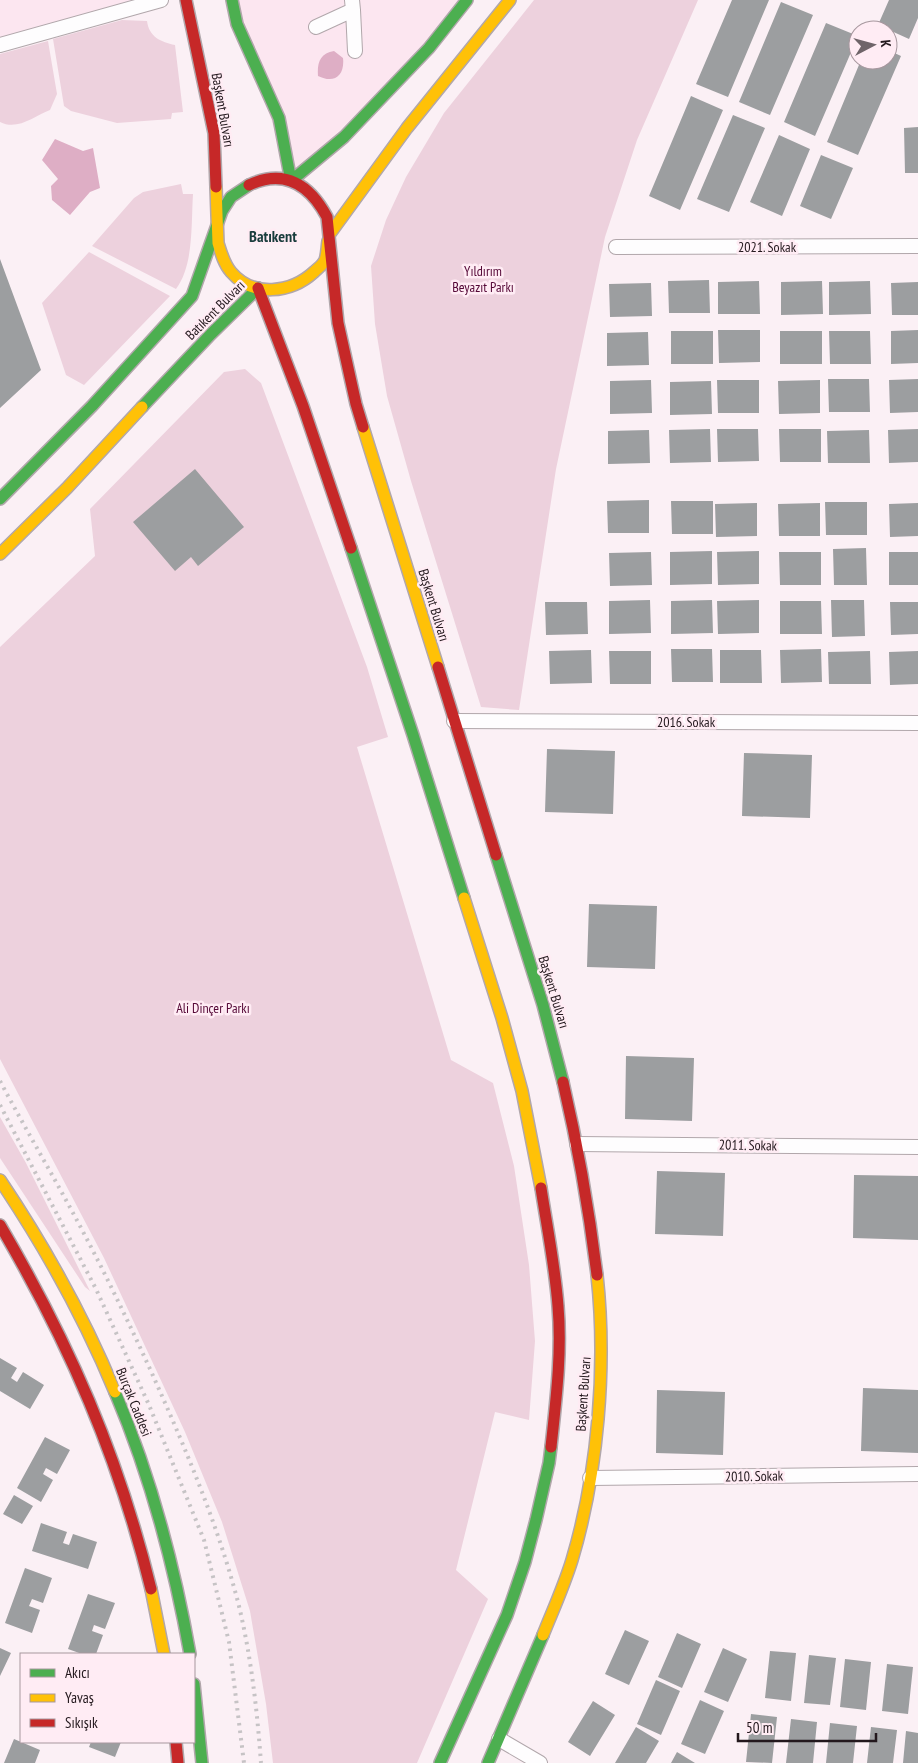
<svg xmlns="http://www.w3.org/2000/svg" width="918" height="1763" font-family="'PT Sans Narrow',sans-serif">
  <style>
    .built { fill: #fce6f0 }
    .green { fill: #edd1dd }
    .water { fill: #deaec5 }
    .building { fill: #9c9ea0 }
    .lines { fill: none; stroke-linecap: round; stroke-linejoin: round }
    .street-casing { stroke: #b1a7ab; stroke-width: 16 }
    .fast-casing { stroke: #b1a7ab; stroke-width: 14 }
    .slow-casing { stroke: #b1a7ab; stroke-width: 14 }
    .jam-casing { stroke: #b1a7ab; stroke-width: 14 }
    .street { stroke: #fefdfe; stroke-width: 14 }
    .fast { stroke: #4caf50; stroke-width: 11 }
    .slow { stroke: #ffc107; stroke-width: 11 }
    .jam { stroke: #c62828; stroke-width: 11 }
    .rail { stroke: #c6c3c5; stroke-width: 4; stroke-dasharray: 2.5 5; stroke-linecap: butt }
    .labels { text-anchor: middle; stroke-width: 5; stroke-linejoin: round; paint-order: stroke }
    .street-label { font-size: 14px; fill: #23181d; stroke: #ffecf4 }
    .park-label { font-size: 14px; fill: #540736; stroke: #ffecf4 }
    .quarter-label { font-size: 16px; font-weight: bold; fill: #193c3c; stroke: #ffecf4 }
  </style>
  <rect width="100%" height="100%" fill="#fbf0f5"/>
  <path class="built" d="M 0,0 L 161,0 L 0,45 Z
    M 232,0 L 467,0 L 291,181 Z"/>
  <path class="green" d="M 534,0 L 698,0 L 637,140 L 605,237 L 556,469 L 519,710 L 481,707 L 411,481 L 387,396 L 375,324 L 371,266 L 386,220 L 406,177 L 444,113 Z
    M 122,20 L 147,21 C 149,37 161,42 175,45 L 183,112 L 172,113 L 171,119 L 117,123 L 71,111 L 64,106 L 53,39 Z
    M 48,41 L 57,94 L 50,110 C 34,116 18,131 0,122 L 0,54 Z
    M 181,184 L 183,194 L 193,194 C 191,224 194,265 176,289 L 92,246 L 134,198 L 143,192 Z
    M 89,252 L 170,296 L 84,385 L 66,375 L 42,303 Z
    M 245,369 L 261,383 L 367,667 L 388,737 L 357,747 L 451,1060 L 493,1083 L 514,1166 L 529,1265 L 535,1341 L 529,1420 L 495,1412 L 456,1570 L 488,1599 L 417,1763 L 273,1763 L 266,1704 L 250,1611 L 222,1522 L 185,1432 L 104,1258 L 0,1059 L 0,647 L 95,556 L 90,509 L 224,372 Z
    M 0,1117 L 26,1163 L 90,1291 L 85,1287 L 0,1158 Z"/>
  <path class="water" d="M 334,51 L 343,58 C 345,76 334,84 318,76 C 317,63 320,53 334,51 Z
    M 55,139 L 83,151 L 93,148 L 100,188 L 90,192 L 70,215 L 52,200 L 51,186 L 58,179 L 42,160 Z"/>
  <path class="building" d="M 732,0 L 769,0 L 728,97 L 696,84 Z
    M 889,0 L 918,0 L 918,18 L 909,39 L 878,25 Z
    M 781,2 L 813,15 L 770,115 L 739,102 Z
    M 826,23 L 858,36 L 815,136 L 784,122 Z
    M 888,50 L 901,56 L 858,155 L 827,142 L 861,60 L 888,60 Z
    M 691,96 L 723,110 L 680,210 L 649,196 Z
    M 733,115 L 765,128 L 729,212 L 697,199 Z
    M 918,127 L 918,173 L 905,173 L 904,128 Z
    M 779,135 L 810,149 L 782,216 L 750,202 Z
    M 821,155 L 853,168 L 831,219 L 800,206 Z
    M 0,259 L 41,370 L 0,408 Z
    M 709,280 L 710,313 L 669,313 L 668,281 Z
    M 759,281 L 760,314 L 718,314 L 718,282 Z
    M 822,281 L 823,314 L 781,315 L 781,282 Z
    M 870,281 L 871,314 L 829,315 L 829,282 Z
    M 918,282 L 918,315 L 892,315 L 891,283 Z
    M 651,283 L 652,316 L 610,317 L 609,284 Z
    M 718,330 L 760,330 L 760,362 L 719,363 Z
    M 918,330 L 918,363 L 891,364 L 891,331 Z
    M 671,331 L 713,331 L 713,364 L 671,364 Z
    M 780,331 L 822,331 L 822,364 L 780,364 Z
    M 829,331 L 870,331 L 871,364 L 830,364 Z
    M 648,332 L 649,365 L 607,366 L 607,333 Z
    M 828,379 L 869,379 L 870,412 L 829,412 Z
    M 918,379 L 918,412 L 890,413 L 889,380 Z
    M 651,380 L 652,413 L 610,414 L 610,381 Z
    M 717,380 L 759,380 L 759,413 L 718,413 Z
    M 820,380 L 820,413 L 779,414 L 778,381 Z
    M 711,381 L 712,414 L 670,415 L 670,382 Z
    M 710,429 L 711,462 L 670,463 L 669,430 Z
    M 717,429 L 758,429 L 759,461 L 718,462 Z
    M 779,429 L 821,429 L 821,462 L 780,462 Z
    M 918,429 L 918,462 L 889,463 L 888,430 Z
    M 649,430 L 650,463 L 608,464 L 608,431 Z
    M 869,430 L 870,463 L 828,463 L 827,431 Z
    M 195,469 L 244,527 L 198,566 L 191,557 L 175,571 L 133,522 Z
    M 649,500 L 649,533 L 608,533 L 607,501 Z
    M 671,501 L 713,501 L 713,534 L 672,534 Z
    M 825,502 L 867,502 L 867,535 L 826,535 Z
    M 757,503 L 757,536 L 716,537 L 715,504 Z
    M 820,503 L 820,536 L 779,536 L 778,504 Z
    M 918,503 L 918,536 L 890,537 L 889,504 Z
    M 866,548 L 867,585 L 834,585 L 833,549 Z
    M 712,551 L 712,584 L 670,585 L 670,552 Z
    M 759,551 L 759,584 L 718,585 L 717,552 Z
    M 651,552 L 652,585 L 610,586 L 609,553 Z
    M 779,552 L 821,552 L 821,585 L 780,585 Z
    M 889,552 L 918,552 L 918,585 L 889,585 Z
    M 650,600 L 651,633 L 609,634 L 609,601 Z
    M 712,600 L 713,633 L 671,634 L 671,601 Z
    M 759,600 L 759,633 L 718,634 L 717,601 Z
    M 831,600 L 864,600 L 865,636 L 832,637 Z
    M 780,601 L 821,601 L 822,634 L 780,634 Z
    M 545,602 L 587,602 L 588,634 L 546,635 Z
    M 890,602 L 918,602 L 918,634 L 891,635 Z
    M 671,649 L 712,649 L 713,682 L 672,682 Z
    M 821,649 L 822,682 L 781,683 L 780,650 Z
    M 591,650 L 592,683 L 550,684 L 549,651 Z
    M 720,650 L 761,650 L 762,683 L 720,683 Z
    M 609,651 L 651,651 L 651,684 L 610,684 Z
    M 870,651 L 871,684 L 829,684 L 828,652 Z
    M 918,651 L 918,684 L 890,685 L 889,652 Z
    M 547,749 L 615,751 L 613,814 L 545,812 Z
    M 744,753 L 812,755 L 810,818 L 742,816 Z
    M 589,904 L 657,906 L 655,969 L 587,967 Z
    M 626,1056 L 694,1058 L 692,1121 L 625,1119 Z
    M 657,1171 L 725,1173 L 723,1236 L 655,1234 Z
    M 854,1175 L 918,1176 L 918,1240 L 853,1238 Z
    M 0,1358 L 17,1368 L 11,1378 L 17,1382 L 23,1372 L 44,1385 L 30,1409 L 0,1391 Z
    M 863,1388 L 918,1390 L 918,1453 L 861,1451 Z
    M 657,1390 L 725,1392 L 723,1455 L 656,1453 Z
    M 45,1437 L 70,1450 L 57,1474 L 46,1468 L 43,1474 L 53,1480 L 41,1502 L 17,1488 Z
    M 14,1495 L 33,1506 L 22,1524 L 3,1514 Z
    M 41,1523 L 67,1532 L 63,1543 L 69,1545 L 73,1534 L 97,1542 L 88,1569 L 32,1551 Z
    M 25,1568 L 52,1578 L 43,1603 L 32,1599 L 29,1606 L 40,1610 L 32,1633 L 5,1623 Z
    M 88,1594 L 115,1603 L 105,1629 L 94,1625 L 92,1631 L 103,1635 L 96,1654 L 82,1654 L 68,1649 Z
    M 625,1630 L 649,1641 L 629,1685 L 605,1674 Z
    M 677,1633 L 701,1644 L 682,1688 L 658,1677 Z
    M 0,1648 L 11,1653 L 0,1676 Z
    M 723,1648 L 747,1659 L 728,1702 L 704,1692 Z
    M 770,1651 L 796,1653 L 791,1701 L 765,1698 Z
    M 809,1655 L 836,1658 L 830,1705 L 804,1703 Z
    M 845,1659 L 871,1662 L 866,1710 L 840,1707 Z
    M 887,1664 L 913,1667 L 908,1714 L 882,1711 Z
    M 656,1680 L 680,1691 L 661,1735 L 637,1724 Z
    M 700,1700 L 724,1711 L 705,1754 L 681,1744 Z
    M 593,1701 L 615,1715 L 590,1756 L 568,1742 Z
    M 751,1714 L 777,1717 L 772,1763 L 746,1762 Z
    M 791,1719 L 817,1722 L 813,1763 L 786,1763 Z
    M 830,1723 L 857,1726 L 853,1763 L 826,1763 Z
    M 636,1727 L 659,1741 L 646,1763 L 615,1763 Z
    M 871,1727 L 897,1730 L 893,1763 L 867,1763 Z
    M 906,1731 L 918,1733 L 918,1763 L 903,1763 Z
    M 14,1739 L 40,1750 L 35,1763 L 4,1763 Z
    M 91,1742 L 121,1742 L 115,1757 L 89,1747 Z
    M 677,1752 L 695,1763 L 671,1763 Z"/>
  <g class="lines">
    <defs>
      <path id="street" d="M 353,10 L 355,51
        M 316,27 L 353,10 L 352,0
        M 0,45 L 161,0
        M 616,247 L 918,246
        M 454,721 L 918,723
        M 577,1144 L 918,1147
        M 590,1478 L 918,1474
        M 499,1739 L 540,1763"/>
      <path id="fast" d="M 232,0 L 237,24 L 279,118 L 291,181
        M 291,181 L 344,137 L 429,48 L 467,0
        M 142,407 L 211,334 L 258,288
        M 0,499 L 92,406 L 192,296 L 222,211 L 231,197 L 249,185
        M 351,548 L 413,735 L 464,898
        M 496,855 L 543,1005 L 563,1082
        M 115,1392 C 151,1477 174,1564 190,1654
        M 194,1684 L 202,1763
        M 440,1763 L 507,1615 L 525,1562 L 536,1520 L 549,1463 L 551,1447
        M 488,1763 L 543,1635"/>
      <path id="slow" d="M 216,187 L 218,243 C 221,253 224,264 231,272 C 253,298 291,293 314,272 C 318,268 323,265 325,260 C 327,255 327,247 328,241
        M 329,235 L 407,128 L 510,0
        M 363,427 L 438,667
        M 0,554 L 67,488 L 142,407
        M 464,898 L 502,1018 L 522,1091 L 541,1188
        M 0,1180 C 45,1247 84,1317 115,1392
        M 151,1589 L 164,1654
        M 543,1635 C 553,1610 564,1586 572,1560 C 598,1473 607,1366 597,1275"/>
      <path id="jam" d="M 186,0 L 214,133 L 216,187
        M 249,185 C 285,168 310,185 327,217 L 338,323 L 356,404 L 363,427
        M 258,288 L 303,406 L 351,548
        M 438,667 L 496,855
        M 563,1082 C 578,1146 589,1210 597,1275
        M 541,1188 C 547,1227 555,1266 558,1306 C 562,1353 556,1400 551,1447
        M 0,1225 C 69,1343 118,1455 151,1589
        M 176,1742 L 178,1763"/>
    </defs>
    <use href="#street" class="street-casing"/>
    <use href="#fast" class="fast-casing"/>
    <use href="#slow" class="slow-casing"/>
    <use href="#jam" class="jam-casing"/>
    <use href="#street" class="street"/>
    <use href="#fast" class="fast"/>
    <use href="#slow" class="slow"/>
    <use href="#jam" class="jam"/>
    <path class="rail" d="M 0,1081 C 26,1130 54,1177 80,1226 C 105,1273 128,1321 150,1369 C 184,1445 217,1522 238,1602 C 251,1655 257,1709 261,1763
      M 0,1105 L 96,1289 L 149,1405 L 204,1540 L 229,1642 L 244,1763"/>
  </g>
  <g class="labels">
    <g class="street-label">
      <text transform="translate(223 110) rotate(80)" y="5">Başkent Bulvarı</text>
      <text x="767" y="252">2021. Sokak</text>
      <text transform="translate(215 310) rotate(-45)" y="5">Batıkent Bulvarı</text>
      <text transform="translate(434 605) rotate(73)" y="5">Başkent Bulvarı</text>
      <text x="686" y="727">2016. Sokak</text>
      <text transform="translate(554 992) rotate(73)" y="5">Başkent Bulvarı</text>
      <text transform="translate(748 1145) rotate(1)" y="5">2011. Sokak</text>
      <text transform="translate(583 1394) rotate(-86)" y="5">Başkent Bulvarı</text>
      <text transform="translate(134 1402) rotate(68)" y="5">Burçak Caddesi</text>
      <text transform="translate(754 1476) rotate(-1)" y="5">2010. Sokak</text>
    </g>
    <g class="park-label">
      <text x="483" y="276">Yıldırım<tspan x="483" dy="16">Beyazıt Parkı</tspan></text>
      <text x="213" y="1013">Ali Dinçer Parkı</text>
    </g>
    <g class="quarter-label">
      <text x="273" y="242">Batıkent</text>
    </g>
  </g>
  <rect x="20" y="1653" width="175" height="90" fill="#ffecf4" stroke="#a7979e"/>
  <rect x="30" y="1669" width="25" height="8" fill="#4caf50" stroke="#a7979e"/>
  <text x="65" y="1678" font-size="15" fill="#23181d">Akıcı</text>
  <rect x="30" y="1694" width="25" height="8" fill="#ffc107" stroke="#a7979e"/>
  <text x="65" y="1703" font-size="15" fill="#23181d">Yavaş</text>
  <rect x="30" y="1719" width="25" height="8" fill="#c62828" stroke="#a7979e"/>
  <text x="65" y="1728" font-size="15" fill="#23181d">Sıkışık</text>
  <g transform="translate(873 45) rotate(84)"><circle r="24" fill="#ffecf4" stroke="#a7979e"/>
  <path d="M0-4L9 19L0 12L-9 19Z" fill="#6f6469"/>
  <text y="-8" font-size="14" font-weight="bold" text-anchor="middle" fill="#23181d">K</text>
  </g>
  <path d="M738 1733v8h138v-8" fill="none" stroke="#23181d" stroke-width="2.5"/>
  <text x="746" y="1733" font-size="15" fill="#23181d" stroke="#ffecf4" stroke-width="4" paint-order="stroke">50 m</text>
</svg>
